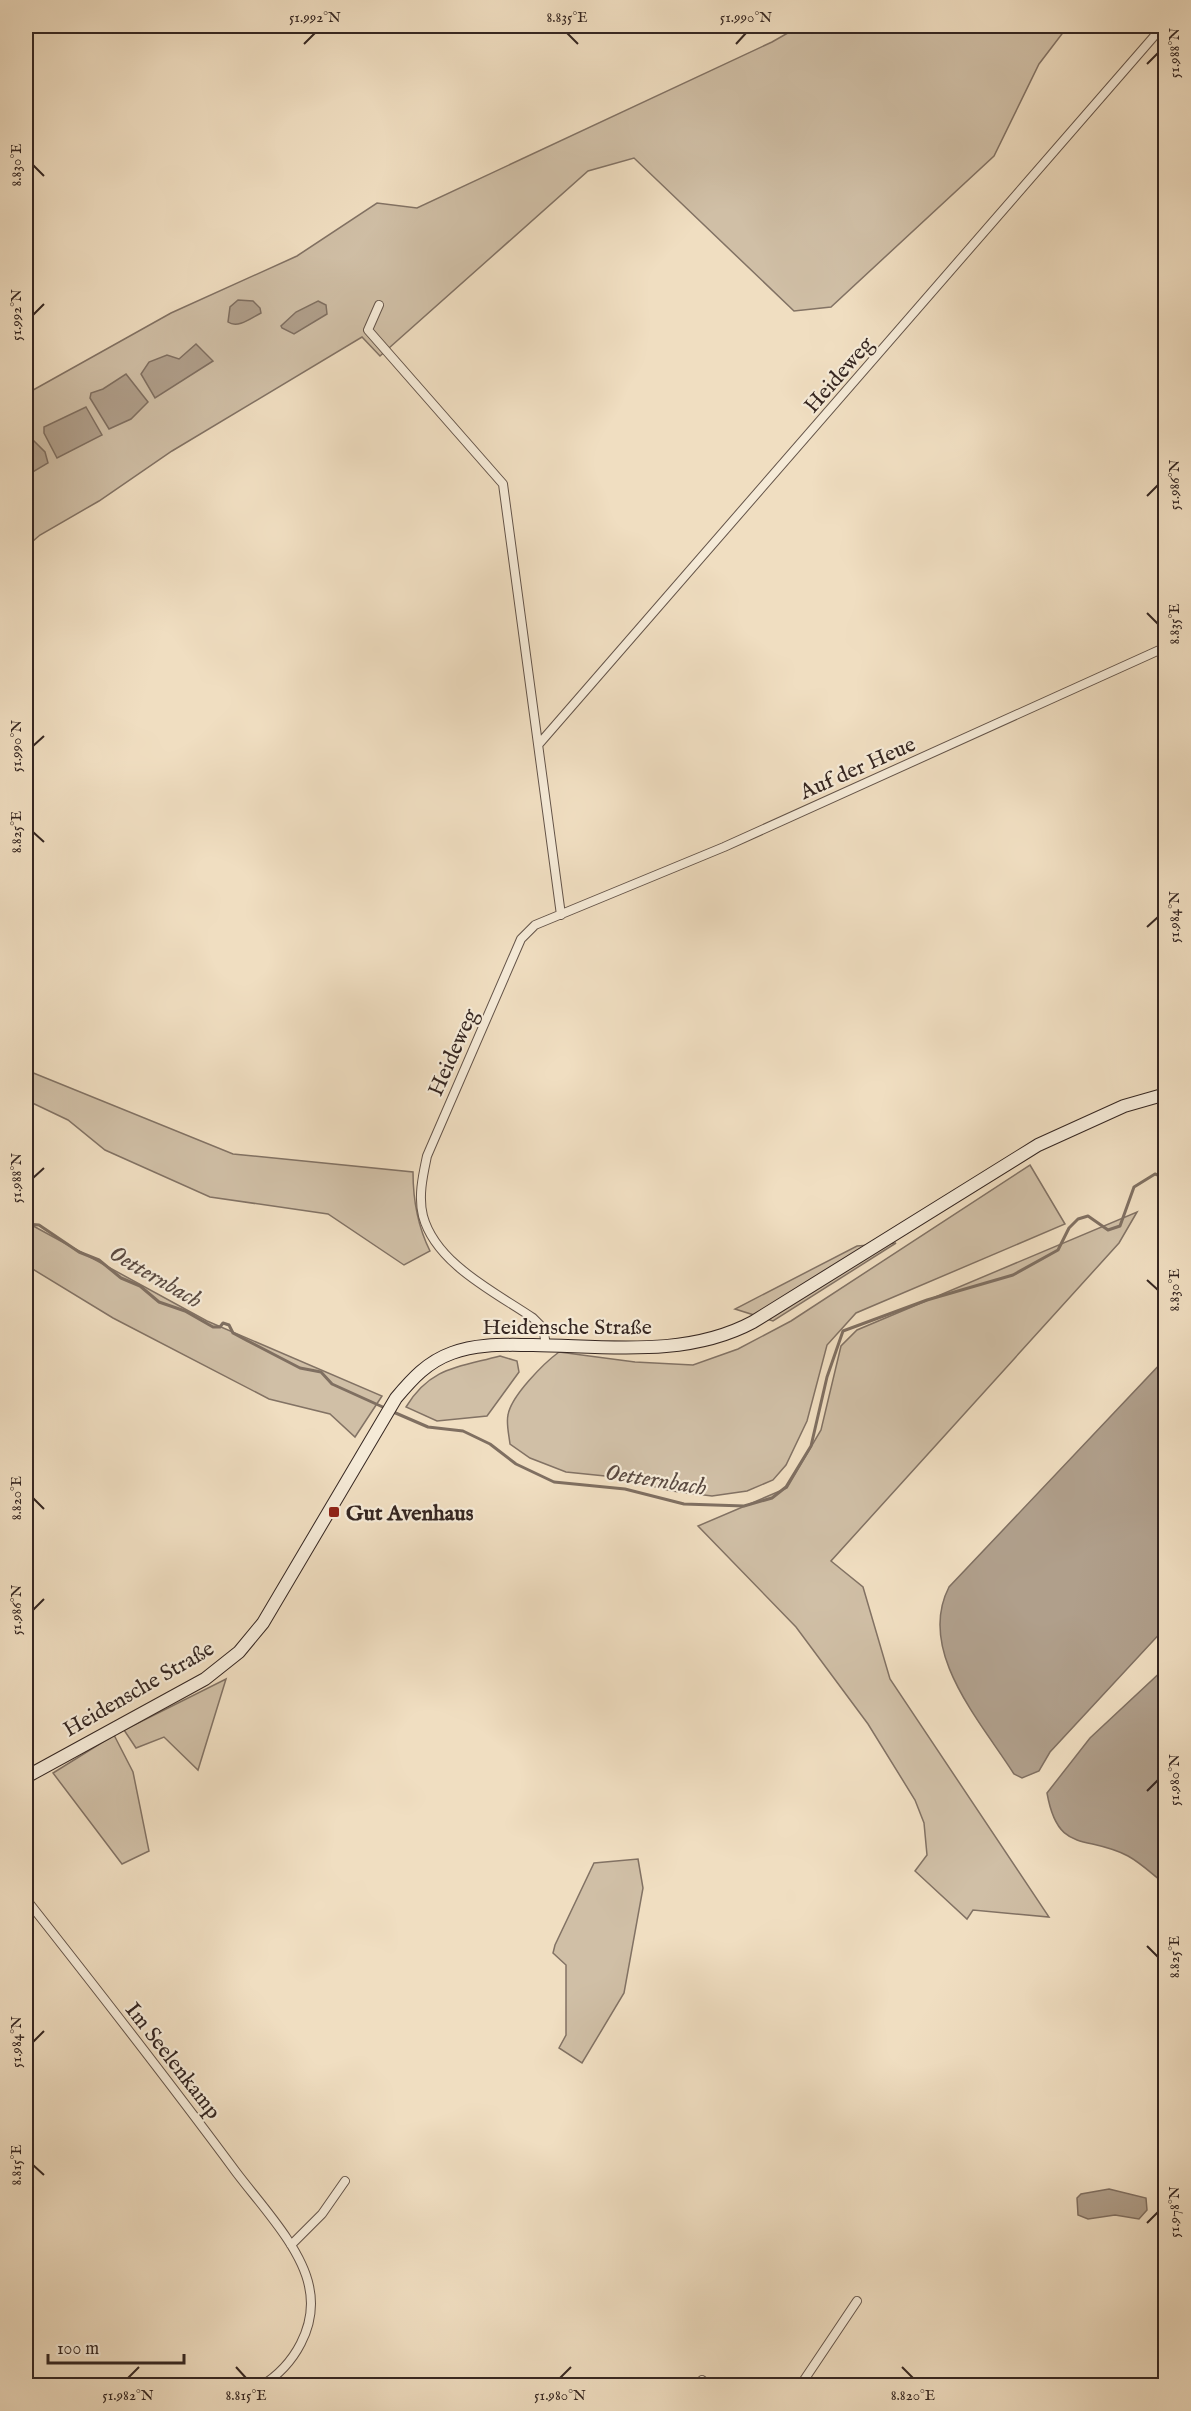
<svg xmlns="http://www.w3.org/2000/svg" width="1191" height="2411" font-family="'IM FELL English',serif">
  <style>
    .green { fill: #d0bfa6; stroke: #827264; stroke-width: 1.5 }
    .water { fill: #b09f8b; stroke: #7f6f61; stroke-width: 1.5 }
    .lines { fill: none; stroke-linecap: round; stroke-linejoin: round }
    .stream { stroke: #7f6f61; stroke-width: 3 }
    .street-casing { stroke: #645449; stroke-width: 10 }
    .secondary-casing { stroke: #352621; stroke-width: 14 }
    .street { stroke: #f5ead7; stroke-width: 8 }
    .secondary { stroke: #f5ead7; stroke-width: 12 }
    .ticks { fill: none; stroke: #352621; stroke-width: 2 }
    .poi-dot { fill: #8f2418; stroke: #f5ead7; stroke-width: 2 }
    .labels { text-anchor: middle; stroke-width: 4.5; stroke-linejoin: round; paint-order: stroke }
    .street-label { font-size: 22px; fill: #352621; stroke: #f5ead7 }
    .poi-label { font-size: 22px; font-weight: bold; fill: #352621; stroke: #f5ead7; text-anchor: start }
    .water-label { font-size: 24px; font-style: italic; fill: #5a4a41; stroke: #f5ead7 }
    .neatline { fill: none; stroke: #352621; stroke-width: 2 }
    .ticks-label { font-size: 15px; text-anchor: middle; fill: #352621 }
  </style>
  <rect width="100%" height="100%" fill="#f0dec1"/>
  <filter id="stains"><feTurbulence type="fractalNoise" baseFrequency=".00333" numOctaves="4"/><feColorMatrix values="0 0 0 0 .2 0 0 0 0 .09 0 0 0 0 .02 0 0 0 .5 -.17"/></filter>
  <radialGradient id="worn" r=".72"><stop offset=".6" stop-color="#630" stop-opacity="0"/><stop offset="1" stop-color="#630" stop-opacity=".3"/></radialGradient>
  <path class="green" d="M 800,26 L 1068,26 L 1039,64 L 994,156 L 831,307 L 794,311 L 634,158 L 588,171 L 380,356 L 362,337 L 172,451 L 99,501 L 40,535 L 26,547 L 26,394 L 171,313 L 297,256 L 377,203 L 417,208 L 772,42 Z
    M 26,1070 L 233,1154 L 413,1172 C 413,1200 417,1225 430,1251 L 404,1265 L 328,1214 L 210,1197 L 105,1150 L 68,1120 L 26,1100 Z
    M 1030,1165 L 1065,1224 L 856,1313 L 827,1345 L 807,1421 L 786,1465 L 773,1480 L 747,1491 L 712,1496 L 672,1491 L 615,1477 L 566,1472 L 530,1458 L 510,1444 C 509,1435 506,1423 508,1415 C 511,1396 544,1363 559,1352 L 635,1362 L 693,1365 L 738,1349 L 791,1321 Z
    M 1137,1212 L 1119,1243 L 831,1561 L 863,1587 L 890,1679 L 1049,1917 L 973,1910 L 967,1919 L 915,1871 L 927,1855 L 924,1823 L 915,1800 L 868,1724 L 796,1627 L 698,1526 L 787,1488 L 821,1430 L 841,1346 L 857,1330 Z
    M 26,1222 L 207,1321 L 382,1396 L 355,1437 L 330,1414 L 269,1399 L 113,1318 L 26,1265 Z
    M 896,1243 L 773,1321 L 735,1309 L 857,1246 Z
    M 500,1356 L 517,1361 L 519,1372 L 487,1416 L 437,1421 L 406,1407 C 430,1367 459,1367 500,1356 Z
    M 226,1679 L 198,1770 L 164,1737 L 136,1748 L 124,1730 Z
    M 114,1735 L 133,1772 L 149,1851 L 122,1864 L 53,1773 Z
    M 638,1859 L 643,1888 L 624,1993 L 582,2063 L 559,2048 L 566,2035 L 566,1965 L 553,1953 L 555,1945 L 594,1863 Z"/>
  <path class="water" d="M 238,300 L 253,301 L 260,308 L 261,313 C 251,318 238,329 228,322 L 230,307 Z
    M 318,301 L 326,305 L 327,314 L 294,334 L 282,328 L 281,326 L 296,312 Z
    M 196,344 L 213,361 L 155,398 L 141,374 L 149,362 L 167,355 L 179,359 Z
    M 126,374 L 148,402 L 131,419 L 109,429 L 90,398 L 91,393 L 103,389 Z
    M 86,407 L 102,435 L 57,458 L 44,433 L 44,427 Z
    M 32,439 L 45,452 L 48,463 L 26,476 L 26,441 Z
    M 1165,1359 L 1165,1628 L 1050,1752 L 1039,1771 L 1022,1778 L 1014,1774 C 981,1722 916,1651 949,1587 Z
    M 1165,1668 L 1165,1884 C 1153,1875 1141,1863 1128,1856 C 1086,1834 1058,1855 1047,1793 L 1090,1738 Z
    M 1109,2189 L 1146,2198 L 1147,2210 L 1139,2219 L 1115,2215 L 1088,2219 L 1078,2215 L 1077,2198 L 1081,2194 Z"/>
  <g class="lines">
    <path class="stream" d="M 26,1224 L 39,1225 L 79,1252 L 99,1260 L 121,1278 L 140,1286 L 159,1302 L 185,1311 L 213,1327 L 220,1327 L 223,1323 L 229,1325 L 233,1333 L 246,1340 L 300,1368 L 321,1372 L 332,1384 L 385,1408
      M 391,1411 L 428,1427 L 463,1431 L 490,1444 L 516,1464 L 554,1482 L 625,1489 L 684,1504 L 744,1506 L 772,1498 L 786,1487 L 811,1446 L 827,1377 L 843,1331 L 927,1300 L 1013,1275 L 1058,1250 L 1069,1228 L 1078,1219 L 1088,1216 L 1108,1230 L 1120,1226 L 1134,1187 L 1155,1174 L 1166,1178"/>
    <defs>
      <path id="street" d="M 379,305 L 368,330 L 503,484 L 561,915
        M 539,744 L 1163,26
        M 546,1345 L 543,1328 L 533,1318 C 495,1292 436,1264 423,1216 C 418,1196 423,1175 427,1156 L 521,939 L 535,925 L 724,847 L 1166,647
        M 26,1899 C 97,1989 168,2080 236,2172 C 260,2204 301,2247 309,2286 C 318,2326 294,2366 261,2386
        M 291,2245 L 322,2214 L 345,2181
        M 702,2380 L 710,2386
        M 800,2386 L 857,2301"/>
      <path id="secondary" d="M 26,1777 L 205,1679 L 239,1652 L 263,1623 L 396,1398 C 412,1379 427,1362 452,1353 C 478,1343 506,1345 533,1345 C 606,1346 686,1358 753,1322 L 1038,1145 L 1124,1106 L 1166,1094"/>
    </defs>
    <use href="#street" class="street-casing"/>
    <use href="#secondary" class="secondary-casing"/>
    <use href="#street" class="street"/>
    <use href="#secondary" class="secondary"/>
  </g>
  <path class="ticks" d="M 567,33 L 578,44M 304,44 L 315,33M 736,44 L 746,33M 1147,64 L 1158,53M 33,165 L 44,176M 33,315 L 44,304M 1147,496 L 1158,485M 1147,613 L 1158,624M 33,746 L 44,736M 33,832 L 44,842M 1147,927 L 1158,917M 33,1178 L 44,1168M 1147,1280 L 1158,1290M 33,1498 L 44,1509M 33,1610 L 44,1599M 1147,1791 L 1158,1780M 1147,1946 L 1158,1957M 33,2042 L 44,2031M 33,2165 L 44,2175M 1147,2223 L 1158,2212M 236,2367 L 246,2378M 902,2367 L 913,2378M 128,2378 L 139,2367M 560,2378 L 571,2367"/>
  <rect class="poi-dot" x="328" y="1506" width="12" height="12" rx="3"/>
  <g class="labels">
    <g class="street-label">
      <text transform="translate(838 374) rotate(-49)" y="8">Heideweg</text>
      <text transform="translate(857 767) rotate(-24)" y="8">Auf der Heue</text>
      <text transform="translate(452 1052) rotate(-66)" y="8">Heideweg</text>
      <text x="567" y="1334">Heidensche Straße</text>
      <text transform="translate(138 1688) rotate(-30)" y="8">Heidensche Straße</text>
      <text transform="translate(174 2060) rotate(52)" y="8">Im Seelenkamp</text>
    </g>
    <g class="poi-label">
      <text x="346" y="1520">Gut Avenhaus</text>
    </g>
    <g class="water-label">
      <text transform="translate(156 1276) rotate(30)" y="8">Oetternbach</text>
      <text transform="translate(656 1479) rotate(9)" y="8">Oetternbach</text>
    </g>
  </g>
  <rect width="1191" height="2411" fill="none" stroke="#f0dec1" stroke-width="66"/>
  <path d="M48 2354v9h136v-9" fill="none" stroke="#352621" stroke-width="3"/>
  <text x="57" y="2354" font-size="18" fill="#352621" stroke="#f5ead7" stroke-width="4.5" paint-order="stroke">100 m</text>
  <rect x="33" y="33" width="1125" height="2345" class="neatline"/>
  <g class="ticks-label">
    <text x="315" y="22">51.992°N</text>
    <text x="567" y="22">8.835°E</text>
    <text x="746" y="22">51.990°N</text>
    <text transform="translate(1174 53) rotate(-90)" y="5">51.988°N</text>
    <text transform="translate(16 165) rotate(-90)" y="5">8.830°E</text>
    <text transform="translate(16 315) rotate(-90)" y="5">51.992°N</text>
    <text transform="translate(1174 485) rotate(-90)" y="5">51.986°N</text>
    <text transform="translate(1174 624) rotate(-90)" y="5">8.835°E</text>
    <text transform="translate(16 746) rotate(-90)" y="5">51.990°N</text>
    <text transform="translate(16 832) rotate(-90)" y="5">8.825°E</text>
    <text transform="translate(1174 917) rotate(-90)" y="5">51.984°N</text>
    <text transform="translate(16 1178) rotate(-90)" y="5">51.988°N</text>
    <text transform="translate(1174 1290) rotate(-90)" y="5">8.830°E</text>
    <text transform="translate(16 1498) rotate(-90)" y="5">8.820°E</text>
    <text transform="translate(16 1610) rotate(-90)" y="5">51.986°N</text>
    <text transform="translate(1174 1780) rotate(-90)" y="5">51.980°N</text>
    <text transform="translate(1174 1957) rotate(-90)" y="5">8.825°E</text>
    <text transform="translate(16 2042) rotate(-90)" y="5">51.984°N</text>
    <text transform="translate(16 2165) rotate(-90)" y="5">8.815°E</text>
    <text transform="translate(1174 2212) rotate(-90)" y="5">51.978°N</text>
    <text x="128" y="2400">51.982°N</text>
    <text x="246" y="2400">8.815°E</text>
    <text x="560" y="2400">51.980°N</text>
    <text x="913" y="2400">8.820°E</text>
  </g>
  <rect width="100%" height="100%" filter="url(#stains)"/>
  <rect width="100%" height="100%" fill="url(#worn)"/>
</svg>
